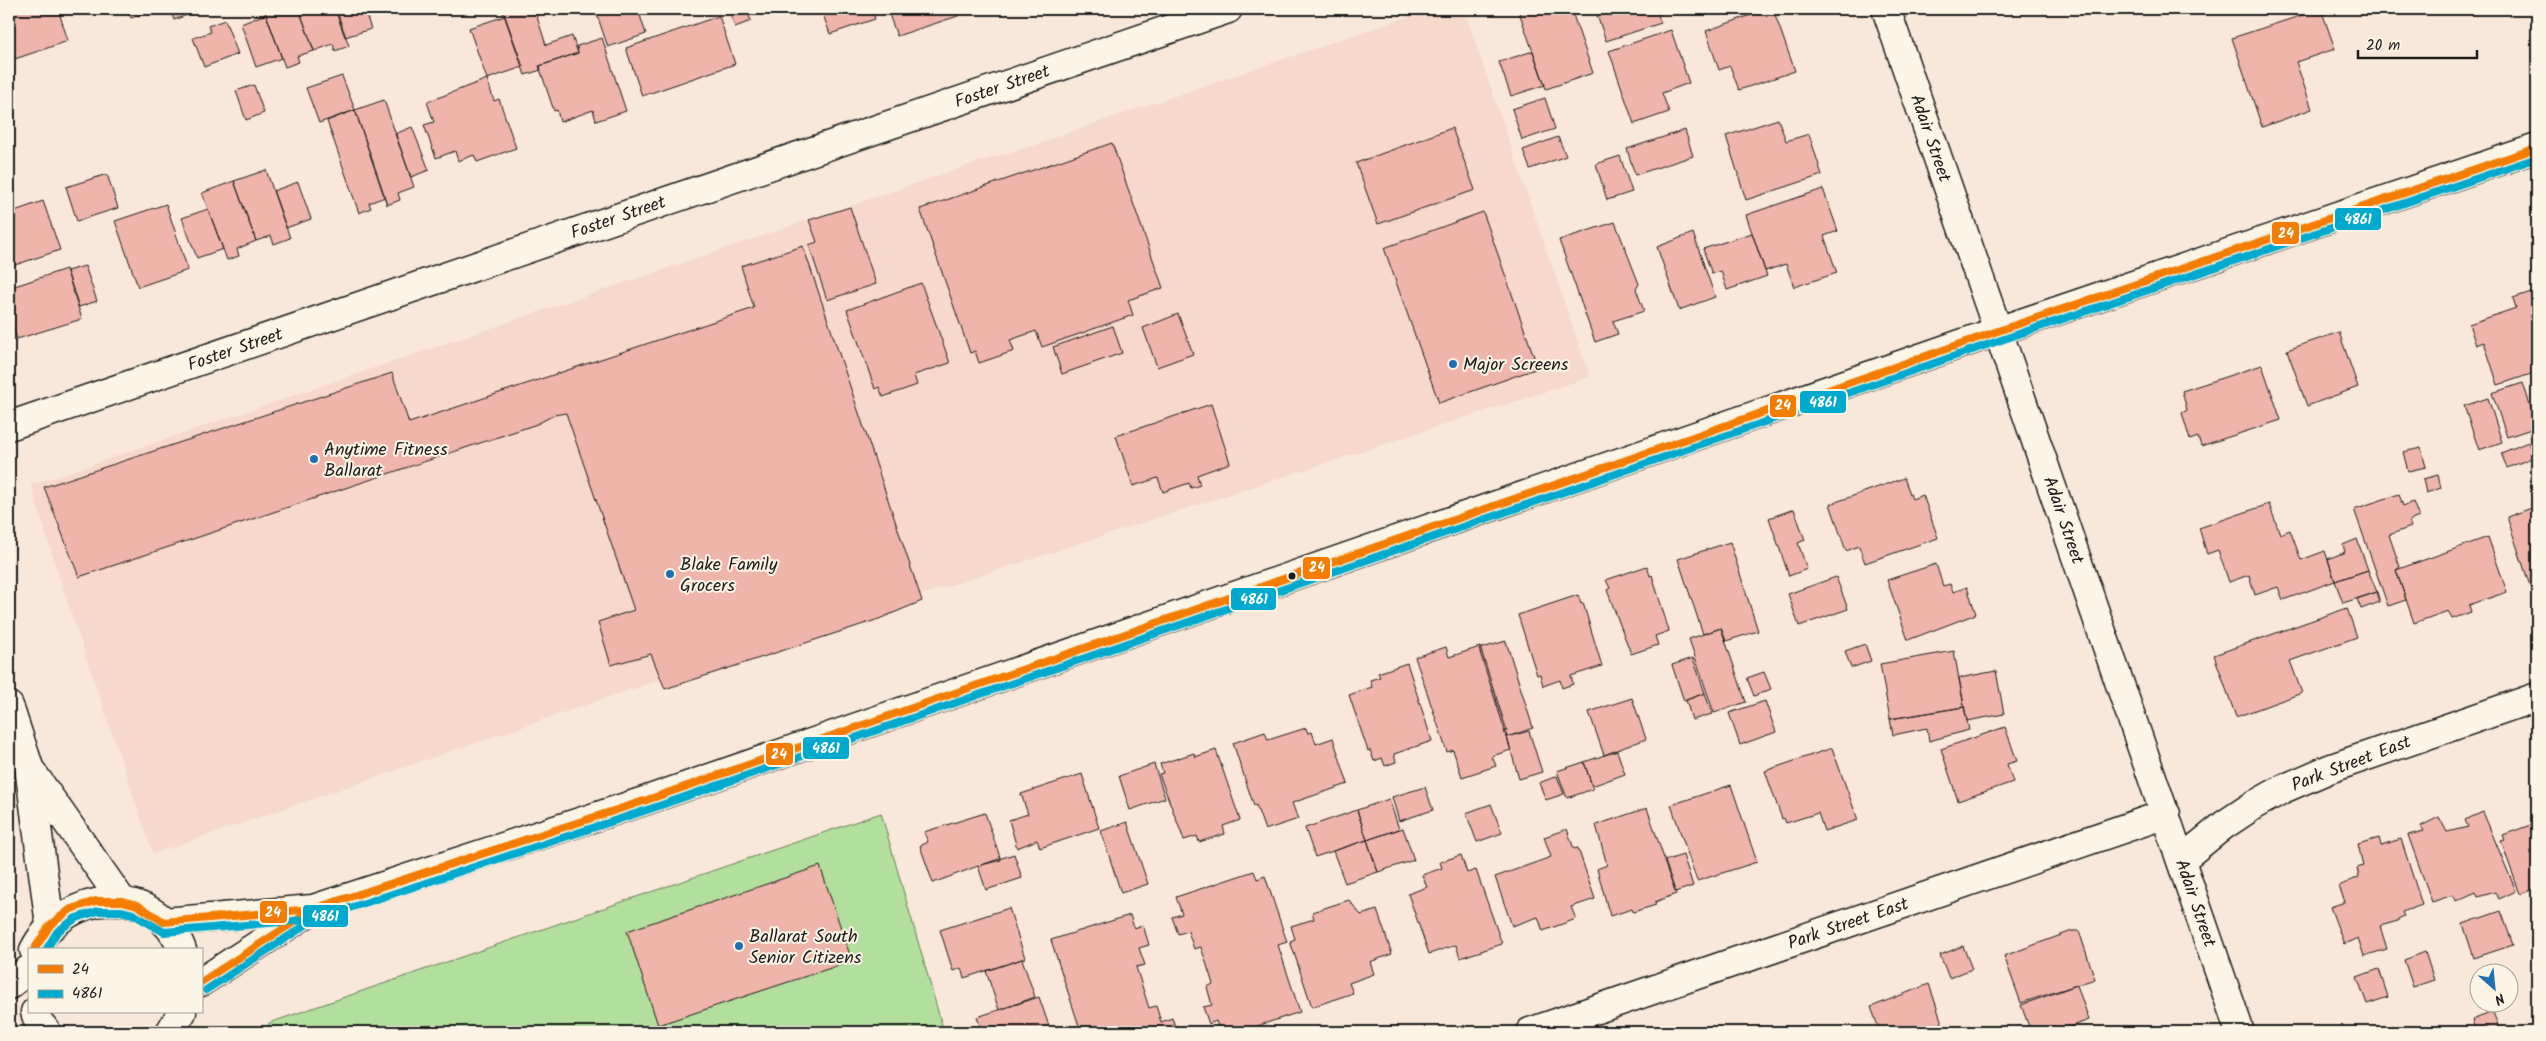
<svg xmlns="http://www.w3.org/2000/svg" width="2546" height="1041" font-family="Kalam,sans-serif">
  <style>
    .built { fill: #f6d9cb }
    .green { fill: #b2df9d; stroke: #677e5c }
    .building { fill: #efb5aa; stroke: #1c1c1c }
    .lines { fill: none; stroke-linecap: round; stroke-linejoin: round }
    .minor-casing { stroke: #1c1c1c; stroke-width: 31 }
    .tertiary-casing { stroke: #1c1c1c; stroke-width: 31 }
    .secondary-casing { stroke: #1c1c1c; stroke-width: 31 }
    .minor { stroke: #fcf5e5; stroke-width: 28 }
    .tertiary { stroke: #fcf5e5; stroke-width: 28 }
    .secondary { stroke: #fcf5e5; stroke-width: 28 }
    .bus-1-casing { stroke: #fcf5e5; stroke-width: 11 }
    .bus-2-casing { stroke: #fcf5e5; stroke-width: 11 }
    .bus-1 { stroke: #f47d01; stroke-width: 8 }
    .bus-2 { stroke: #00a9ce; stroke-width: 8 }
    .poi-dot { fill: #1f6fb2; stroke: #fcf5e5; stroke-width: 2 }
    .bus-dot { fill: #1c1c1c; stroke: #fcf5e5; stroke-width: 2 }
    .labels { text-anchor: middle; stroke-width: 4; stroke-linejoin: round; paint-order: stroke }
    .street-label { font-size: 18px; fill: #1c1c1c; stroke: #fcf5e5 }
    .poi-label { font-size: 18px; fill: #1c1c1c; stroke: #fcf5e5; text-anchor: start }
    .line-badge { stroke: #fcf5e5; stroke-width: 2 }
    .badge-label { font-size: 14px; text-anchor: middle; font-weight: bold; fill: #fff }
  </style>
  <rect width="100%" height="100%" fill="#f9e8d9"/>
  <filter id="ink" filterUnits="userSpaceOnUse"><feTurbulence type="fractalNoise" baseFrequency=".02" numOctaves="2"/><feDisplacementMap in="SourceGraphic" scale="10" xChannelSelector="R" yChannelSelector="G"/><feConvolveMatrix kernelMatrix="1 2 1 2 8 2 1 2 1" color-interpolation-filters="sRGB"/></filter>
  <g filter="url(#ink)">
    <path class="built" d="M 1430,9 L 1464,9 L 1590,377 L 615,695 L 153,854 L 62,586 L 31,485 L 969,165 L 1048,141 L 1052,138 Z"/>
    <path class="green" d="M 881,813 L 944,1032 L 266,1032 L 269,1023 Z"/>
    <path class="building" d="M 9,9 L 58,9 L 68,41 L 9,61 Z
      M 127,9 L 157,9 L 131,18 Z
      M 170,9 L 200,9 L 200,10 L 174,20 Z
      M 264,9 L 299,9 L 314,51 L 297,56 L 299,62 L 285,67 Z
      M 299,9 L 336,9 L 349,46 L 335,51 L 333,44 L 314,51 Z
      M 335,9 L 364,9 L 371,29 L 345,37 Z
      M 502,9 L 538,9 L 539,12 L 536,14 L 546,45 L 572,36 L 578,53 L 540,66 L 541,70 L 525,75 Z
      M 595,9 L 638,9 L 646,34 L 608,47 Z
      M 728,9 L 747,9 L 751,21 L 735,27 Z
      M 821,9 L 872,9 L 875,19 L 830,34 Z
      M 887,9 L 956,9 L 958,16 L 897,36 Z
      M 1518,9 L 1571,9 L 1593,73 L 1546,89 Z
      M 1595,9 L 1656,9 L 1661,23 L 1606,41 Z
      M 1768,9 L 1773,9 L 1795,71 L 1739,90 L 1730,66 L 1719,70 L 1706,31 Z
      M 2321,9 L 2335,49 L 2296,62 L 2312,109 L 2262,127 L 2232,38 Z
      M 266,14 L 282,58 L 256,67 L 241,24 Z
      M 505,16 L 523,67 L 487,79 L 469,28 Z
      M 719,16 L 735,64 L 642,96 L 626,48 Z
      M 225,20 L 238,54 L 204,67 L 193,38 L 211,32 L 208,26 Z
      M 1671,30 L 1689,83 L 1662,93 L 1669,112 L 1634,124 L 1609,51 Z
      M 602,38 L 626,111 L 596,121 L 593,110 L 560,122 L 557,110 L 554,111 L 539,66 L 578,53 L 577,46 Z
      M 1533,51 L 1545,85 L 1511,96 L 1499,62 Z
      M 342,76 L 355,110 L 319,123 L 306,88 Z
      M 487,79 L 494,101 L 499,99 L 516,148 L 477,162 L 474,155 L 458,161 L 455,151 L 436,158 L 424,125 L 434,122 L 427,102 Z
      M 254,85 L 264,113 L 246,120 L 236,91 Z
      M 1545,98 L 1555,129 L 1522,140 L 1512,109 Z
      M 384,100 L 414,187 L 398,193 L 400,200 L 387,205 L 355,110 Z
      M 355,110 L 385,197 L 369,203 L 371,208 L 359,213 L 327,121 Z
      M 1778,119 L 1786,141 L 1809,134 L 1822,175 L 1746,200 L 1726,136 Z
      M 412,127 L 429,170 L 411,177 L 395,134 Z
      M 1452,128 L 1475,190 L 1378,224 L 1356,163 Z
      M 1685,130 L 1693,156 L 1635,175 L 1627,149 Z
      M 1558,137 L 1566,156 L 1530,169 L 1523,150 Z
      M 1112,143 L 1163,288 L 1128,300 L 1133,315 L 1042,347 L 1036,331 L 1010,340 L 1014,351 L 979,363 L 975,351 L 970,353 L 920,209 Z
      M 1620,156 L 1632,192 L 1607,200 L 1596,164 Z
      M 266,170 L 290,238 L 274,244 L 271,236 L 256,241 L 234,181 Z
      M 107,174 L 118,208 L 77,221 L 66,187 Z
      M 234,181 L 256,241 L 237,249 L 239,256 L 227,260 L 202,193 Z
      M 298,182 L 311,219 L 286,228 L 273,191 Z
      M 1823,189 L 1838,231 L 1824,236 L 1837,273 L 1794,287 L 1786,264 L 1765,271 L 1746,215 Z
      M 43,201 L 60,250 L 9,267 L 9,213 Z
      M 166,204 L 188,270 L 138,287 L 115,221 Z
      M 850,207 L 876,284 L 827,300 L 809,245 L 817,242 L 809,220 Z
      M 208,209 L 223,249 L 197,258 L 182,218 Z
      M 1483,212 L 1538,368 L 1439,403 L 1384,248 Z
      M 1615,222 L 1639,284 L 1636,289 L 1644,311 L 1613,321 L 1618,334 L 1595,342 L 1559,240 Z
      M 1693,233 L 1715,297 L 1679,310 L 1657,247 Z
      M 1752,233 L 1767,276 L 1727,290 L 1721,271 L 1712,274 L 1703,249 Z
      M 803,246 L 922,601 L 879,619 L 665,689 L 651,654 L 611,665 L 598,622 L 634,610 L 566,413 L 554,415 L 537,424 L 79,577 L 44,487 L 392,373 L 409,423 L 754,308 L 741,266 Z
      M 85,266 L 97,301 L 79,307 L 67,271 Z
      M 66,269 L 82,319 L 17,339 L 9,312 L 9,288 Z
      M 921,283 L 950,363 L 914,375 L 917,385 L 883,397 L 879,387 L 875,389 L 847,310 Z
      M 2537,290 L 2537,372 L 2498,385 L 2484,342 L 2476,345 L 2469,324 L 2516,308 L 2513,298 Z
      M 1178,314 L 1193,354 L 1157,367 L 1143,328 Z
      M 1113,326 L 1122,353 L 1062,374 L 1053,347 Z
      M 2339,332 L 2358,387 L 2307,406 L 2287,350 Z
      M 2262,365 L 2281,420 L 2201,446 L 2198,437 L 2190,440 L 2182,413 L 2187,410 L 2182,391 Z
      M 2523,383 L 2537,427 L 2507,437 L 2492,393 Z
      M 2488,398 L 2502,442 L 2479,450 L 2464,406 Z
      M 1211,404 L 1230,463 L 1197,475 L 1200,485 L 1191,488 L 1189,483 L 1163,492 L 1158,478 L 1133,486 L 1116,436 Z
      M 2528,442 L 2534,457 L 2507,468 L 2501,453 Z
      M 2421,448 L 2426,467 L 2408,471 L 2403,452 Z
      M 2438,475 L 2441,488 L 2426,493 L 2423,479 Z
      M 1904,478 L 1912,499 L 1923,495 L 1938,538 L 1865,563 L 1859,546 L 1846,551 L 1830,504 Z
      M 2399,494 L 2403,506 L 2413,502 L 2419,517 L 2409,521 L 2411,527 L 2389,535 L 2400,567 L 2396,570 L 2406,600 L 2388,606 L 2354,509 Z
      M 2269,504 L 2280,534 L 2290,530 L 2301,560 L 2325,551 L 2335,581 L 2283,600 L 2278,587 L 2255,595 L 2249,575 L 2229,582 L 2218,550 L 2207,554 L 2199,528 Z
      M 2537,506 L 2537,600 L 2535,601 L 2507,517 Z
      M 1794,509 L 1805,540 L 1798,543 L 1807,569 L 1789,576 L 1769,518 Z
      M 2488,537 L 2507,592 L 2469,605 L 2471,612 L 2452,619 L 2448,611 L 2414,623 L 2396,570 Z
      M 2357,539 L 2368,570 L 2335,581 L 2328,559 L 2345,552 L 2343,545 Z
      M 1730,542 L 1758,631 L 1726,641 L 1721,628 L 1703,634 L 1678,559 Z
      M 1936,564 L 1943,586 L 1950,584 L 1953,592 L 1967,587 L 1976,614 L 1908,640 L 1887,580 Z
      M 1647,566 L 1650,576 L 1652,575 L 1669,631 L 1655,636 L 1658,645 L 1631,654 L 1607,590 L 1610,588 L 1606,580 Z
      M 2368,570 L 2377,592 L 2343,603 L 2335,581 Z
      M 1836,577 L 1848,609 L 1799,626 L 1788,594 Z
      M 2377,592 L 2380,602 L 2361,609 L 2357,599 Z
      M 1578,595 L 1581,604 L 1583,603 L 1602,666 L 1571,676 L 1573,684 L 1562,688 L 1560,680 L 1543,686 L 1540,674 L 1537,675 L 1518,615 Z
      M 2347,608 L 2357,637 L 2290,661 L 2302,693 L 2236,717 L 2214,655 Z
      M 1721,628 L 1746,702 L 1714,713 L 1689,639 Z
      M 1506,641 L 1533,728 L 1507,737 L 1479,649 Z
      M 1865,644 L 1871,661 L 1851,668 L 1845,651 Z
      M 1446,647 L 1449,657 L 1480,647 L 1507,731 L 1504,731 L 1511,750 L 1492,756 L 1496,766 L 1462,777 L 1453,750 L 1447,752 L 1415,657 Z
      M 1954,651 L 1964,707 L 1890,719 L 1880,664 Z
      M 1693,658 L 1705,693 L 1684,701 L 1672,665 Z
      M 1407,663 L 1432,741 L 1394,754 L 1396,762 L 1385,766 L 1382,758 L 1374,761 L 1370,750 L 1368,751 L 1349,695 L 1372,687 L 1370,680 L 1380,677 L 1378,673 Z
      M 1996,671 L 2004,714 L 1967,721 L 1959,678 Z
      M 1764,672 L 1771,689 L 1754,696 L 1747,678 Z
      M 1705,693 L 1712,714 L 1692,720 L 1686,700 Z
      M 1632,698 L 1646,739 L 1604,755 L 1589,712 Z
      M 1765,701 L 1776,732 L 1740,745 L 1729,713 Z
      M 1964,707 L 1969,730 L 1929,741 L 1927,728 L 1893,735 L 1890,719 Z
      M 2005,727 L 2017,761 L 2007,764 L 2013,782 L 1958,801 L 1941,749 Z
      M 1306,728 L 1308,733 L 1312,732 L 1316,744 L 1333,738 L 1348,784 L 1292,803 L 1298,819 L 1265,830 L 1256,805 L 1254,806 L 1233,743 L 1265,732 L 1268,740 Z
      M 1529,731 L 1542,772 L 1519,779 L 1507,737 Z
      M 1832,748 L 1858,820 L 1824,831 L 1818,813 L 1786,823 L 1784,818 L 1782,819 L 1765,771 Z
      M 1216,750 L 1240,820 L 1223,826 L 1225,834 L 1199,842 L 1197,836 L 1184,840 L 1159,774 L 1163,773 L 1160,764 L 1194,753 L 1195,757 Z
      M 1617,751 L 1625,774 L 1592,786 L 1584,762 Z
      M 1584,762 L 1593,789 L 1567,798 L 1557,771 Z
      M 1154,764 L 1165,798 L 1130,810 L 1119,776 Z
      M 1082,774 L 1099,828 L 1040,848 L 1037,840 L 1017,848 L 1009,820 L 1028,814 L 1021,794 Z
      M 1557,776 L 1564,794 L 1546,800 L 1539,783 Z
      M 1731,785 L 1757,862 L 1697,881 L 1671,805 Z
      M 1425,787 L 1433,810 L 1399,821 L 1392,797 Z
      M 1389,799 L 1399,829 L 1367,840 L 1357,810 Z
      M 1491,804 L 1502,833 L 1477,842 L 1466,813 Z
      M 1647,808 L 1676,894 L 1655,902 L 1656,905 L 1633,912 L 1632,909 L 1610,916 L 1597,869 L 1607,865 L 1596,825 Z
      M 1357,810 L 1367,840 L 1315,857 L 1305,828 Z
      M 2483,812 L 2516,891 L 2499,899 L 2495,892 L 2478,897 L 2476,892 L 2456,901 L 2453,895 L 2432,902 L 2408,835 L 2424,831 L 2421,826 L 2439,817 L 2447,832 L 2468,827 L 2465,820 Z
      M 985,813 L 1001,860 L 978,866 L 933,883 L 920,846 L 928,842 L 924,832 Z
      M 1127,822 L 1148,884 L 1121,893 L 1101,831 Z
      M 2536,823 L 2537,888 L 2520,894 L 2501,841 L 2505,840 L 2503,835 Z
      M 1403,828 L 1414,860 L 1378,872 L 1367,840 Z
      M 1567,829 L 1574,849 L 1578,848 L 1595,899 L 1571,907 L 1576,919 L 1543,931 L 1538,917 L 1512,926 L 1495,877 L 1551,857 L 1544,837 Z
      M 2379,838 L 2381,845 L 2401,839 L 2422,905 L 2402,912 L 2404,916 L 2398,919 L 2398,921 L 2380,926 L 2387,949 L 2364,956 L 2358,938 L 2344,944 L 2330,907 L 2345,902 L 2339,886 L 2359,877 L 2357,868 L 2363,866 L 2358,844 Z
      M 1367,840 L 1378,872 L 1345,883 L 1333,851 Z
      M 1014,854 L 1022,878 L 986,890 L 978,866 Z
      M 1461,855 L 1467,873 L 1476,870 L 1502,944 L 1460,958 L 1456,945 L 1429,954 L 1408,894 L 1427,887 L 1422,875 L 1442,868 L 1440,862 Z
      M 1683,855 L 1693,886 L 1675,892 L 1664,861 Z
      M 820,866 L 852,961 L 658,1025 L 627,931 Z
      M 1254,871 L 1257,879 L 1265,876 L 1287,942 L 1278,945 L 1300,1012 L 1239,1032 L 1220,1032 L 1216,1021 L 1209,1024 L 1203,1007 L 1212,1005 L 1207,987 L 1213,984 L 1201,947 L 1194,949 L 1188,931 L 1178,934 L 1172,917 L 1182,914 L 1176,897 Z
      M 1349,900 L 1361,915 L 1377,910 L 1392,954 L 1370,962 L 1374,974 L 1349,983 L 1353,993 L 1312,1007 L 1290,941 L 1295,939 L 1291,926 L 1314,919 L 1312,912 Z
      M 1009,908 L 1025,958 L 964,978 L 961,968 L 953,971 L 940,930 Z
      M 2501,911 L 2513,945 L 2474,958 L 2463,924 Z
      M 1130,915 L 1134,928 L 1143,925 L 1149,945 L 1139,948 L 1145,965 L 1136,967 L 1149,1008 L 1156,1006 L 1161,1022 L 1172,1018 L 1177,1032 L 1081,1032 L 1051,940 Z
      M 2072,931 L 2079,931 L 2095,979 L 2021,1003 L 2004,956 Z
      M 1963,946 L 1972,969 L 1949,978 L 1940,955 Z
      M 2425,952 L 2434,980 L 2413,987 L 2404,960 Z
      M 1022,959 L 1035,997 L 999,1010 L 986,971 Z
      M 2379,969 L 2388,997 L 2367,1004 L 2357,977 Z
      M 1929,984 L 1945,1032 L 1871,1032 L 1879,1029 L 1871,1007 Z
      M 2077,985 L 2089,1020 L 2056,1032 L 2031,1032 L 2021,1005 Z
      M 1039,997 L 1051,1032 L 974,1032 L 981,1028 L 977,1017 Z
      M 2493,1012 L 2500,1032 L 2476,1032 L 2472,1020 Z"/>
    <g class="lines">
      <defs>
        <path id="minor" d="M 1886,9 L 1998,331
          M 9,426 L 1228,9
          M 2181,860 L 2224,825 L 2254,805 L 2283,789 L 2329,769 L 2537,697
          M 1530,1032 L 2166,814"/>
        <path id="tertiary" d="M 1998,331 L 2240,1032
          M 9,706 L 29,767 L 50,925
          M 32,772 L 122,901"/>
        <path id="secondary" d="M 164,922 L 313,909 L 644,801 L 1998,331 L 2537,148
          M 34,950 C 65,889 157,881 182,950
          M 201,982 L 310,911
          M 9,985 L 28,970
          M 35,1012 L 38,1021 L 47,1032
          M 170,1032 L 182,1012"/>
      </defs>
      <use href="#minor" class="minor-casing"/>
      <use href="#tertiary" class="tertiary-casing"/>
      <use href="#secondary" class="secondary-casing"/>
      <use href="#minor" class="minor"/>
      <use href="#tertiary" class="tertiary"/>
      <use href="#secondary" class="secondary"/>
      <defs>
        <path id="bus-1" d="M 34,950 L 50,925 L 71,909 L 96,901 L 122,901 L 137,905 L 164,922 L 313,909 L 644,801 L 1998,331 L 2537,148
          M 201,982 L 308,913"/>
        <path id="bus-2" d="M 46,950 L 57,932 L 76,918 L 98,911 L 121,911 L 133,914 L 164,932 L 316,919 L 647,810 L 2001,340 L 2537,158
          M 206,990 L 312,921"/>
      </defs>
      <use href="#bus-1" class="bus-1-casing"/>
      <use href="#bus-2" class="bus-2-casing"/>
      <use href="#bus-1" class="bus-1"/>
      <use href="#bus-2" class="bus-2"/>
    </g>
  </g>
  <g class="poi-dot">
    <circle cx="1453" cy="364" r="5"/>
    <circle cx="314" cy="459" r="5"/>
    <circle cx="670" cy="574" r="5"/>
    <circle cx="739" cy="946" r="5"/>
  </g>
  <circle class="bus-dot" cx="1292" cy="576" r="4.5"/>
  <g class="labels">
    <g class="street-label">
      <text transform="translate(1002 86) rotate(-19)" y="6">Foster Street</text>
      <text transform="translate(1931 138) rotate(71)" y="6">Adair Street</text>
      <text transform="translate(618 217) rotate(-19)" y="6">Foster Street</text>
      <text transform="translate(235 349) rotate(-19)" y="6">Foster Street</text>
      <text transform="translate(2064 520) rotate(71)" y="6">Adair Street</text>
      <text transform="translate(2351 763) rotate(-21)" y="6">Park Street East</text>
      <text transform="translate(2196 903) rotate(71)" y="6">Adair Street</text>
      <text transform="translate(1848 923) rotate(-19)" y="6">Park Street East</text>
    </g>
    <g class="poi-label">
      <text x="1463" y="370">Major Screens</text>
      <text x="324" y="455">Anytime Fitness<tspan x="324" dy="21">Ballarat</tspan></text>
      <text x="680" y="570">Blake Family<tspan x="680" dy="21">Grocers</tspan></text>
      <text x="749" y="942">Ballarat South<tspan x="749" dy="21">Senior Citizens</tspan></text>
    </g>
  </g>
  <g class="line-badge">
    <rect x="2334" y="207" width="48" height="24" rx="5" fill="#00a9ce"/>
    <rect x="2271" y="221" width="29" height="24" rx="5" fill="#f47d01"/>
    <rect x="1799" y="390" width="48" height="24" rx="5" fill="#00a9ce"/>
    <rect x="1769" y="394" width="28" height="24" rx="5" fill="#f47d01"/>
    <rect x="1302" y="556" width="29" height="24" rx="5" fill="#f47d01"/>
    <rect x="1230" y="587" width="47" height="24" rx="5" fill="#00a9ce"/>
    <rect x="802" y="736" width="48" height="24" rx="5" fill="#00a9ce"/>
    <rect x="765" y="742" width="29" height="24" rx="5" fill="#f47d01"/>
    <rect x="259" y="900" width="29" height="24" rx="5" fill="#f47d01"/>
    <rect x="302" y="904" width="47" height="24" rx="5" fill="#00a9ce"/>
  </g>
  <g class="badge-label">
    <text x="2358" y="224">4861</text>
    <text x="2286" y="238">24</text>
    <text x="1823" y="407">4861</text>
    <text x="1783" y="410">24</text>
    <text x="1317" y="572">24</text>
    <text x="1254" y="604">4861</text>
    <text x="826" y="753">4861</text>
    <text x="779" y="759">24</text>
    <text x="273" y="917">24</text>
    <text x="325" y="921">4861</text>
  </g>
  <rect width="2546" height="1041" fill="none" stroke="#fcf5e5" stroke-width="30"/>
  <rect x="15" y="15" width="2516" height="1011" fill="none" stroke="#1c1c1c" stroke-width="2" filter="url(#ink)"/>
  <rect x="28" y="948" width="175" height="65" fill="#fcf5e5" stroke="#a29e95"/>
  <rect x="38" y="965" width="25" height="8" fill="#f47d01" stroke="#a29e95"/>
  <text x="72" y="974" font-size="15" fill="#1c1c1c">24</text>
  <rect x="38" y="990" width="25" height="8" fill="#00a9ce" stroke="#a29e95"/>
  <text x="72" y="998" font-size="15" fill="#1c1c1c">4861</text>
  <g transform="translate(2494 988) rotate(153)"><circle r="24" fill="#fcf5e5" stroke="#a29e95"/>
  <path d="M0-4L9 19L0 12L-9 19Z" fill="#1f6fb2"/>
  <text y="-8" font-size="14" font-weight="bold" text-anchor="middle" fill="#1c1c1c">N</text>
  </g>
  <path d="M2358 50v8h119v-8" fill="none" stroke="#1c1c1c" stroke-width="2.5"/>
  <text x="2366" y="50" font-size="15" fill="#1c1c1c" stroke="#fcf5e5" stroke-width="4" paint-order="stroke">20 m</text>
</svg>
